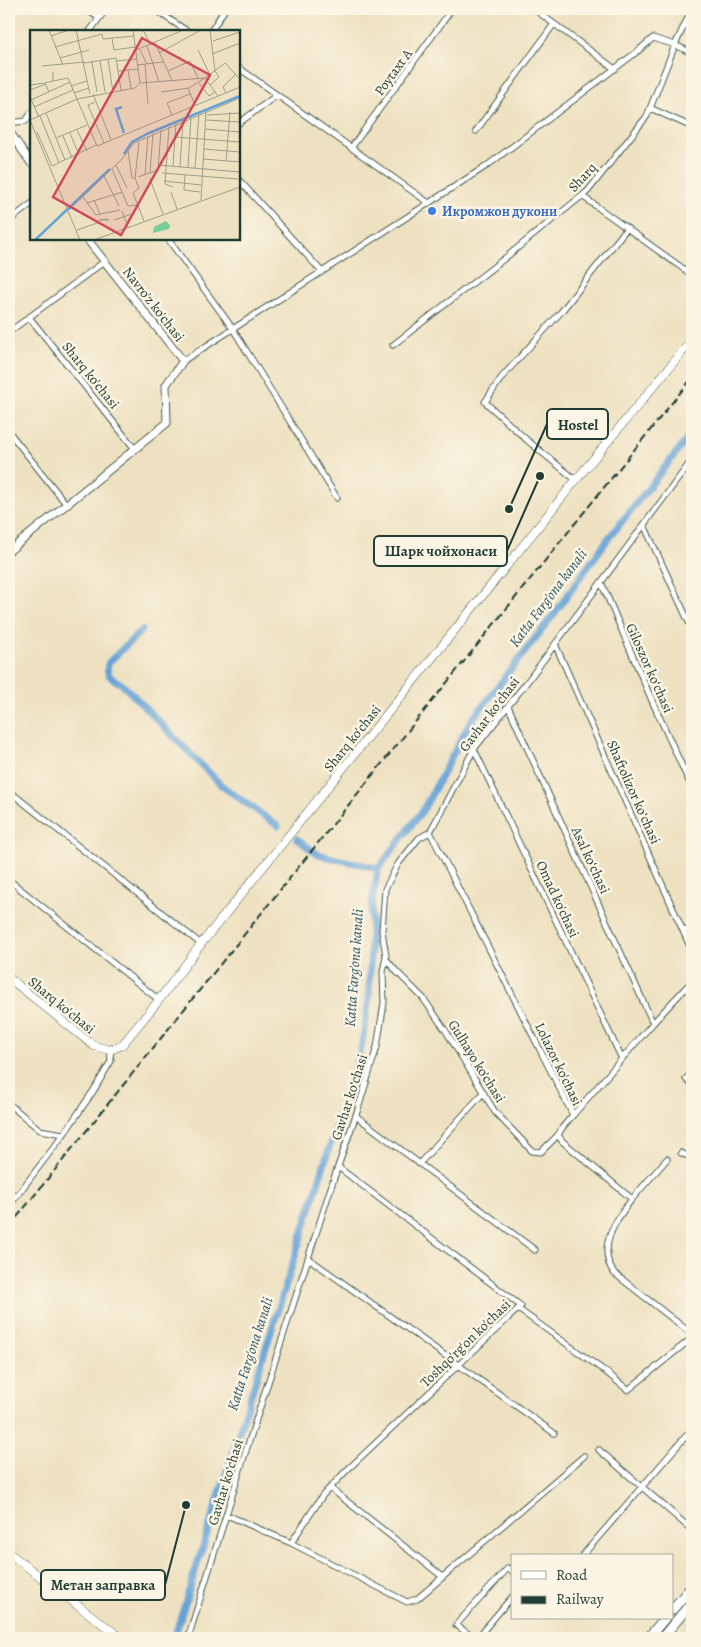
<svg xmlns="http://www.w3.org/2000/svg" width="701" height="1647" font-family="Alegreya,serif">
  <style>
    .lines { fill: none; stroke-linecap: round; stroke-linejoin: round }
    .canal { stroke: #65a3d7; stroke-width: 7 }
    .minor-casing { stroke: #3e5649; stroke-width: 7 }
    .tertiary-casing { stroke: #3e5649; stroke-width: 9 }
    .secondary-casing { stroke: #3e5649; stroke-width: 9 }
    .trunk-casing { stroke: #3e5649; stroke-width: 11 }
    .minor { stroke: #fff; stroke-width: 5 }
    .tertiary { stroke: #fff; stroke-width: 7 }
    .secondary { stroke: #fff; stroke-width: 8 }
    .trunk { stroke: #fff; stroke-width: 9 }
    .rail { stroke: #1f3d34; stroke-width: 2; stroke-dasharray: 8 4; stroke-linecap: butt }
    .shop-dot { fill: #3f7fe0; stroke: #fcf5e5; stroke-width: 2 }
    .labels { text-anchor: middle; stroke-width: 5; stroke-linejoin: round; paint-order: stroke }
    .street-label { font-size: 14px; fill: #1f3d34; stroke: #fcf5e5 }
    .shop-label { font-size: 14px; font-weight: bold; fill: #366cbe; stroke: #fcf5e5; text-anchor: start }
    .water-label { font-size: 15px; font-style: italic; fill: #345c65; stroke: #fcf5e5 }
    .inset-river { fill: none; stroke: #65a3d7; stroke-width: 2.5 }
    .inset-road { fill: none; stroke: #9b9f89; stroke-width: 1 }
    .view { fill: #d1495b; fill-opacity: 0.15; stroke: #d1495b; stroke-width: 2.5 }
    .inset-edge { fill: none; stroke: #1f3d34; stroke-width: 2.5 }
    .leader { fill: none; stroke: #1f3d34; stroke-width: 2 }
    .callout-dot { fill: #1f3d34; stroke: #fcf5e5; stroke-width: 2 }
    .callout { fill: #fcf5e5; stroke: #1f3d34; stroke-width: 2 }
    .callout-label { font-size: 15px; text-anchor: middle; font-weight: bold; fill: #1f3d34 }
  </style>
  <rect width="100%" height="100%" fill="#fcf5e5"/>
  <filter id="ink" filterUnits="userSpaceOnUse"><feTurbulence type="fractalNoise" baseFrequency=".02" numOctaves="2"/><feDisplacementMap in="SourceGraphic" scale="10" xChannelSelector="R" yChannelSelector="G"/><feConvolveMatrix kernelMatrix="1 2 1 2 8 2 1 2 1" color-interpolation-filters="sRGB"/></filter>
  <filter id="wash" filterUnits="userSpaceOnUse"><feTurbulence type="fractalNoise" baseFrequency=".0096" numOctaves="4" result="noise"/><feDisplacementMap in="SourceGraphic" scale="20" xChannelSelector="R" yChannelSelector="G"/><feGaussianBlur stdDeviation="1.12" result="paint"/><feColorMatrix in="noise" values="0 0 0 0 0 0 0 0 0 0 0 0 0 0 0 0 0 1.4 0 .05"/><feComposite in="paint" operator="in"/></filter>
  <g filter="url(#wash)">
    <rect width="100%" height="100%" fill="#eee1c1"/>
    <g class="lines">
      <path class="canal" d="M 142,630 L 109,662 C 104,675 111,678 122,684 L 222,786 L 278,826
        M 297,839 C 304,843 309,849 316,853 C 336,861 358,862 378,869
        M 174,1638 L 362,1045 L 369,998 L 372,903 L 378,869 L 423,810 L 471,721 L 555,613 L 608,539 L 692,433"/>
    </g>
  </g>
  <g filter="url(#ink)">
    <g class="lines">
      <defs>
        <path id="minor" d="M 86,9 L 99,18
          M 154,9 L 187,31
          M 534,9 L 615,69
          M 90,31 L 106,9
          M 211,31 L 225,9
          M 239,68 L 429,203
          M 650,108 L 692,127
          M 9,123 L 26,121 L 31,113
          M 239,123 L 277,95
          M 476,131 L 554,24
          M 351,148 L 452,9
          M 239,180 L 322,272
          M 582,196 L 692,275
          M 9,221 L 31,204
          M 168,239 L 233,329 L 337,498
          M 29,317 L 135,449
          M 9,332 L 105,261
          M 393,345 L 505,258 L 588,191 L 647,116 L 675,45 L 692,53
          M 183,361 L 488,165 L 638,51 L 653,38 L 675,45 L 692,9
          M 9,432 L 67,505
          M 687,468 L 692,479
          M 576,480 L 528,441 L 485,402 L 502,377 L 561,312 L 627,228
          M 644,525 L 692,629
          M 601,582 L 653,703 L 692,788
          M 555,644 L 692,951
          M 508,706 L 653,1023
          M 474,749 L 622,1059
          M 9,791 L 201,944
          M 430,832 L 573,1115 L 562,1128 L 558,1135 L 562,1141 L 632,1199 C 616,1219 596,1248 614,1273 L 692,1334
          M 9,880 L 159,1000
          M 684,931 L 692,927
          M 386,956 L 386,959 L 397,972 L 423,998 L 446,1031 L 495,1112 L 532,1151 L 541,1152 L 558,1135
          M 692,1072 L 686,1079 L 692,1085
          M 9,1104 L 40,1130 L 64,1134
          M 573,1115 L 653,1023 L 692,981
          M 356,1116 L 535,1250
          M 681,1153 L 692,1158
          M 419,1164 L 483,1093
          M 9,1192 L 16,1197
          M 632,1199 L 667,1159
          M 9,1206 L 64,1134 L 94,1090 L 111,1061 L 110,1050
          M 308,1258 L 554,1433
          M 518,1309 L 606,1372 L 628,1390 L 692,1338
          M 599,1450 L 692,1530
          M 330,1488 L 443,1577
          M 227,1515 L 291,1543 L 407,1602 L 417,1599 L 584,1456
          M 291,1543 L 323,1495 L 346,1471 L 521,1306 L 338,1167
          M 582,1556 L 692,1429
          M 188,1638 L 244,1457 L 334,1178 L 358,1109 L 377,1047 L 384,1003 L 383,972 L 386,956 L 382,931 L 385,889 L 398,864 L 419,838 L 430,832 L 474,749 L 527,682 L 692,460
          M 474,1638 L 456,1625 L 508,1568 L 512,1571
          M 477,1638 L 512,1597"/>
        <path id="tertiary" d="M 9,131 L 31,163
          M 9,551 L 167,423 L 166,385 L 183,361 L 87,239"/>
        <path id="secondary" d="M 9,978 L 94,1046 L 110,1050 L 122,1045 L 159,1000 L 201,944 L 576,480 L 692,340
          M 9,1553 L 121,1638"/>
        <path id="trunk" d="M 672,1610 L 692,1586
          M 648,1638 L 665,1618
          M 662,1638 L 692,1602"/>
      </defs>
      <use href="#minor" class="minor-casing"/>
      <use href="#tertiary" class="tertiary-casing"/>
      <use href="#secondary" class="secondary-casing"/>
      <use href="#trunk" class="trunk-casing"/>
      <use href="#minor" class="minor"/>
      <use href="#tertiary" class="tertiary"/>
      <use href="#secondary" class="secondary"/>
      <use href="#trunk" class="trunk"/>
      <path class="rail" d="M 9,1227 L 692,378"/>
    </g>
  </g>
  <circle class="shop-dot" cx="432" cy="211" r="5"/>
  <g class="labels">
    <g class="street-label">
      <text transform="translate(393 72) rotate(-54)" y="5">Poytaxt A</text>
      <text transform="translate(582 177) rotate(-47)" y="5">Sharq</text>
      <text transform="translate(154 304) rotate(52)" y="5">Navro'z ko'chasi</text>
      <text transform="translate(91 375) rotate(51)" y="5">Sharq ko'chasi</text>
      <text transform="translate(650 668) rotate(66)" y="5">Giloszor koʻchasi</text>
      <text transform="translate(489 714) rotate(-53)" y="5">Gavhar koʻchasi</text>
      <text transform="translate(352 738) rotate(-51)" y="5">Sharq ko'chasi</text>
      <text transform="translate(634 792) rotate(66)" y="5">Shaftolizor koʻchasi</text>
      <text transform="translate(591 860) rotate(65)" y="5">Asal koʻchasi</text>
      <text transform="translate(558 899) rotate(65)" y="5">Omad ko'chasi</text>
      <text transform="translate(62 1005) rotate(39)" y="5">Sharq ko'chasi</text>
      <text transform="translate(477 1061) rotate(58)" y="5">Gulhayo ko'chasi</text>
      <text transform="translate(559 1064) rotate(64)" y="5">Lolazor ko'chasi</text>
      <text transform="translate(349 1097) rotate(-72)" y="5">Gavhar koʻchasi</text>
      <text transform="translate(465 1343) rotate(-44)" y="5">Toshqo'rg'on ko'chasi</text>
      <text transform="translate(225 1482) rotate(-73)" y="5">Gavhar koʻchasi</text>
    </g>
    <g class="shop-label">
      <text x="442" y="216">Икромжон дукони</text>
    </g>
    <g class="water-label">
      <text transform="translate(548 598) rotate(-53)" y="5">Katta Farg'ona kanali</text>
      <text transform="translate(354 968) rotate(-86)" y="5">Katta Farg'ona kanali</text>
      <text transform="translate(250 1354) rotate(-72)" y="5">Katta Farg'ona kanali</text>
    </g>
  </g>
  <g transform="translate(30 30)">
    <rect width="210" height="210" fill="#eee1c1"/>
    <path d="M 136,191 L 140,195 L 139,199 L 123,203 L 124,197 Z" fill="#75cf96"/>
    <path class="inset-river" d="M 92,77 L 86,79 L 94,103M 94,124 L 102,112 L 119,103 L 210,66M 5,210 L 80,139"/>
    <path class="inset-road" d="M 19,0 L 33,35M 46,0 L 60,64M 103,0 L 110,53M 113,0 L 121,15M 21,6 L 39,0M 82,8 L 84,20 L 105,17M 183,11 L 210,2M 125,13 L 142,50M 117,16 L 129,52M 25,17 L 72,4 L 73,9 L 104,6M 106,20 L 151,1M 110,20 L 117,34M 168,20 L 180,45M 129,23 L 171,0M 182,24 L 210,13M 30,28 L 59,20M 78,29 L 83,62M 70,31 L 75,62M 86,31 L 107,29M 62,32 L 67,62M 54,33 L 86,28 L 91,60M 115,34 L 118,74M 107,35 L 133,32M 12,36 L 54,32M 98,40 L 101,58M 88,41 L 108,39M 138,41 L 160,31 L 168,48M 23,51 L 38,48 L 47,69 L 105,58 L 110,53 L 175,48 L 195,33 L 210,49M 15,53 L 23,51 L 23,42M 169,53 L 179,66 L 185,62M 0,55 L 15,53 L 19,62M 180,55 L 189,47 L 185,41 L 180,0M 41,56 L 57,51M 158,58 L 165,75M 0,60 L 16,54M 131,62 L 159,58 L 175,48 L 188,66M 44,63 L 59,58M 196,63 L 193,57 L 206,44M 63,64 L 81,110M 0,67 L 9,87M 1,70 L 40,52M 65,72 L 58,75 L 74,113M 4,77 L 43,60M 16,83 L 35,130M 142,85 L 137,73 L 160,64M 177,85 L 210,83M 10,86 L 29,133M 0,90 L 47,69 L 67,116 L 210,57M 0,90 L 50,210M 176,90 L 210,92M 139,97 L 135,154 L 143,157M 175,99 L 210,102M 47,100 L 57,121M 7,102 L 22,136 L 66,115M 40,103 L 49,125M 33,106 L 42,128M 145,107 L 210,112M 26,108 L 57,95M 109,112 L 105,148 L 109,158 L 103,163 L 114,191M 174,119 L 210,122M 98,121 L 102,148 L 105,148M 173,129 L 210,132M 196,131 L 200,82M 86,135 L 97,158M 128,135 L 210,142M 143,136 L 146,93M 150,137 L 153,91M 158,137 L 161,87M 165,138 L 169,83M 120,142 L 123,103M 132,143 L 208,149M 115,144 L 118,106M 155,145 L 154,160 L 170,162M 74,146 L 89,176M 108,147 L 128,140 L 131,100M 124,148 L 120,149 L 133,184M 134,151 L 171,155M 92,162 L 98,176 L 107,175M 141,162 L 147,179M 53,167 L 66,185 L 90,180M 64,170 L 70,184M 171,170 L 176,80M 57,173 L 92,162 L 82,139M 39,180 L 92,129 L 104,113 L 210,68M 92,181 L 98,197M 78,189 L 69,190 L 79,190M 84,190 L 105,183M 47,200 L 70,192M 64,210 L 210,157"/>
    <path class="view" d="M 112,8 L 180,45 L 91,205 L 23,167 Z"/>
    <rect width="210" height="210" class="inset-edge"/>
  </g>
  <path class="leader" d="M509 509L547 424M540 476L507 551M186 1505L165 1585"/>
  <g class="callout-dot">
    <circle cx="509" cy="509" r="5"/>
    <circle cx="540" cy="476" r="5"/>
    <circle cx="186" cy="1505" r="5"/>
  </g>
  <g class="callout">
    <rect x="547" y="409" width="61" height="30" rx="5"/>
    <rect x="374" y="536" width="133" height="30" rx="5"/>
    <rect x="41" y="1570" width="124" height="30" rx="5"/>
  </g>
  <g class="callout-label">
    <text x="578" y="430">Hostel</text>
    <text x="441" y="556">Шарк чойхонаси</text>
    <text x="103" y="1590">Метан заправка</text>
  </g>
  <rect width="701" height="1647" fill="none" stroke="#fcf5e5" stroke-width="30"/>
  <rect x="511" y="1554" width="162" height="65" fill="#fcf5e5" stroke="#a4ab9e"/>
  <rect x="521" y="1571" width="25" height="8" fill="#ffffff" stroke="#a4ab9e"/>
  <text x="556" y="1580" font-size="15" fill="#1f3d34">Road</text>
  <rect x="521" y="1596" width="25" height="8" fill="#1f3d34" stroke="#a4ab9e"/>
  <text x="556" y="1604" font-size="15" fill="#1f3d34">Railway</text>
</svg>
